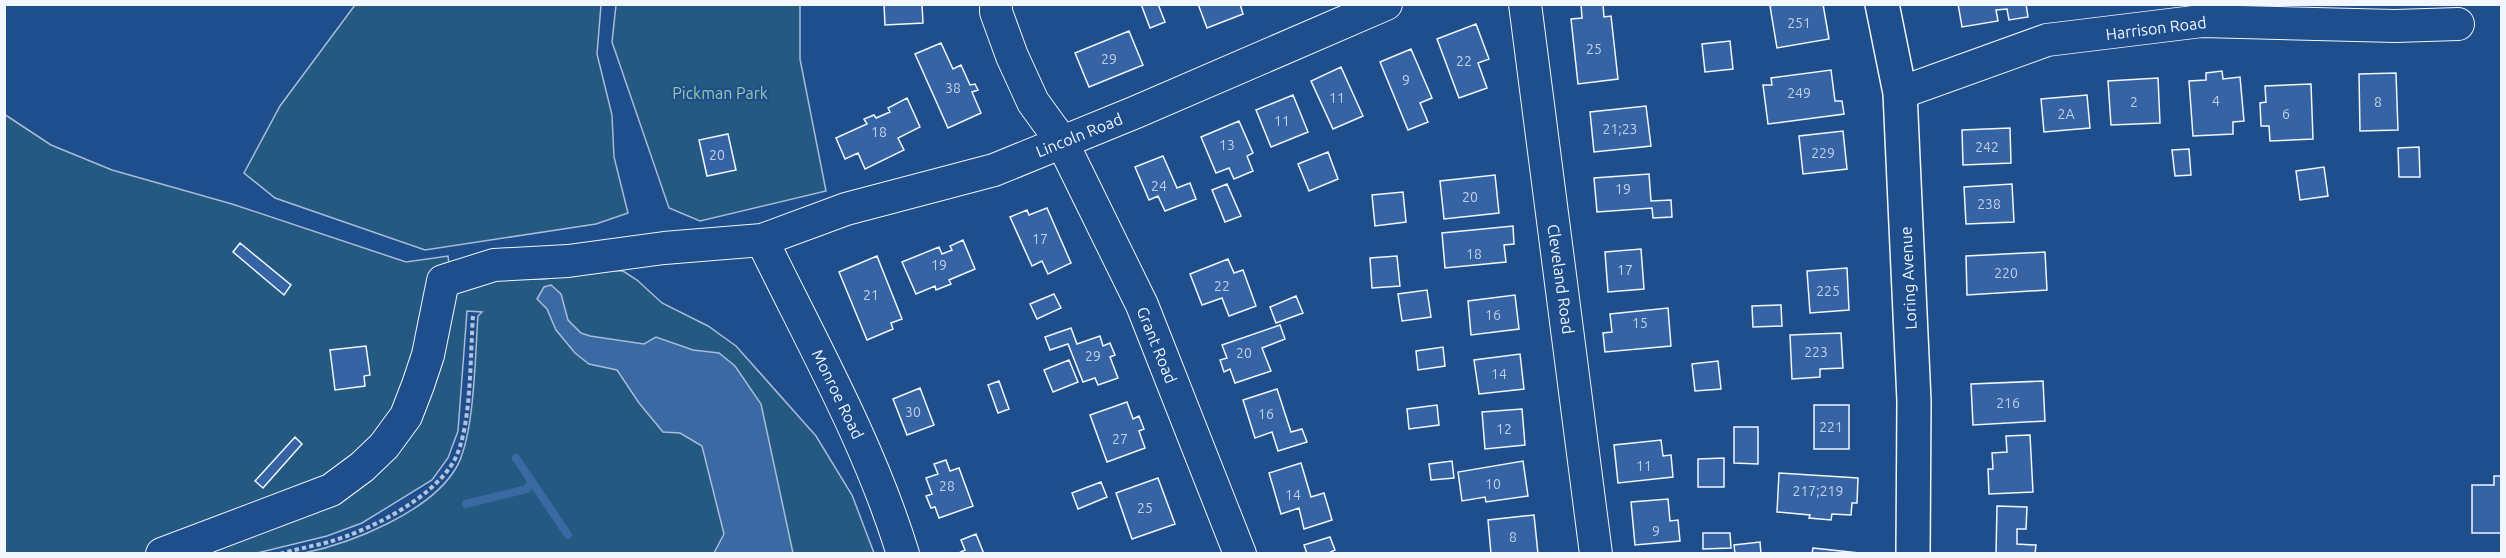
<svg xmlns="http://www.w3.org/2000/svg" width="2506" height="558" font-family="Ubuntu,sans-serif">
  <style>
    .green { fill: #245a82; stroke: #a8bbd7; stroke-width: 1.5 }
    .water { fill: #3b69a3; stroke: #a8bbd7; stroke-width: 1.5 }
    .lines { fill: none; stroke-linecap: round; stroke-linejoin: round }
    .stream { stroke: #3b69a3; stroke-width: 8 }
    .building { fill: #3563a3; stroke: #f2f6ff; stroke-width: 1.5 }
    .minor-casing { stroke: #f2f6ff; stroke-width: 34 }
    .highway-casing { stroke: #f2f6ff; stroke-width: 36 }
    .path { stroke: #b3c4dc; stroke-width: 4; stroke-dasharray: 4.5 3; stroke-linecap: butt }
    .minor { stroke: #1f4e8c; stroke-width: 32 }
    .highway { stroke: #1f4e8c; stroke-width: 33 }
    .labels { text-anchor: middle; stroke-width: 4.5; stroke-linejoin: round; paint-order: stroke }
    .number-label { font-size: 14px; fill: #c3d1e8 }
    .street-label { font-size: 16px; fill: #f2f6ff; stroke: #1f4e8c }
    .park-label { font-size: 16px; fill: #97c8a6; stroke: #1f4e8c }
  </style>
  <rect width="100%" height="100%" fill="#1f4e8c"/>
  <path class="green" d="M 355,5 L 601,5 L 597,54 L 612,115 L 614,157 L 628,213 L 596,224 L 425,250 L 275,198 L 244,173 L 280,106 Z
    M 616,5 L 800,5 L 800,59 L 826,191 L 700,221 L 669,208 L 612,42 Z
    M 4,114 L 51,145 L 112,170 L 232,204 L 406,262 L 448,256 L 449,265 L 394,426 L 332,478 L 147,553 L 5,553 Z
    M 606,270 L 623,271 L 637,280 L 662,303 L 708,326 L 736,346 L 816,436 L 852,495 L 874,553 L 304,553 C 352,543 430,512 456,468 C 475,436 475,354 478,316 L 482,312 L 467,311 L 458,431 L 448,458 L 432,480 L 362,523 L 327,536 L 257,553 L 193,554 L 372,478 L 448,287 L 488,279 L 544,279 Z"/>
  <path class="water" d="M 551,285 L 561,294 L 568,320 L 581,333 L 590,336 L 644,344 L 656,337 L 693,350 L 719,353 L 735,366 L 761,404 L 793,553 L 714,553 L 724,534 L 702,446 L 680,433 L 663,432 L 639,403 L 617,370 L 589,364 L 575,353 L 556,330 L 547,309 L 537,299 L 544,287 Z"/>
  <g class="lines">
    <path class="stream" d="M 516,458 L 568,535
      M 466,504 L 527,489 L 531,482"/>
  </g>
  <path class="building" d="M 884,4 L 922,4 L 923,23 L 885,25 Z
    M 1141,4 L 1158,4 L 1165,22 L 1150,28 Z
    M 1198,4 L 1240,4 L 1243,14 L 1207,28 Z
    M 1581,4 L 1603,4 L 1604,17 L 1611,16 L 1618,79 L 1578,84 L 1571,19 L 1582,18 Z
    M 1778,4 L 1823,4 L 1829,39 L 1777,48 L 1770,6 Z
    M 1958,4 L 2026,4 L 2028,17 L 2009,20 L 2007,9 L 1996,10 L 1998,21 L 1962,27 Z
    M 1476,24 L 1489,59 L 1478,63 L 1487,88 L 1459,98 L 1437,39 Z
    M 1129,31 L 1143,65 L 1089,87 L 1075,53 Z
    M 1730,41 L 1733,69 L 1705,72 L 1702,44 Z
    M 941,43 L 953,69 L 961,65 L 970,85 L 975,84 L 978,90 L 972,92 L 981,113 L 948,128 L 915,54 Z
    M 1411,49 L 1432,98 L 1420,103 L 1428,122 L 1408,130 L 1380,62 Z
    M 1341,67 L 1363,116 L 1333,129 L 1311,81 Z
    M 1831,70 L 1835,101 L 1842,101 L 1844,114 L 1768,124 L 1763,85 L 1772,85 L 1771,78 Z
    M 2222,71 L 2223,79 L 2240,77 L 2244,121 L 2233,122 L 2233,134 L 2193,136 L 2189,81 L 2206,80 L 2206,73 Z
    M 2396,73 L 2398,130 L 2360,131 L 2359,74 Z
    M 2158,78 L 2160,123 L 2111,125 L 2108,81 Z
    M 2311,84 L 2313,139 L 2270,141 L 2269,126 L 2261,126 L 2260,103 L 2266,102 L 2265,86 Z
    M 1293,95 L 1308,132 L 1271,147 L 1256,110 Z
    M 2087,95 L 2090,128 L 2044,132 L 2041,99 Z
    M 907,98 L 920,127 L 898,138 L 904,150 L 865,169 L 858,153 L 845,159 L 836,138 L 867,124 L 864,119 L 874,115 L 876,118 L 890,112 L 888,108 Z
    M 1646,106 L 1651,146 L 1594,152 L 1590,112 Z
    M 1239,121 L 1253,153 L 1247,156 L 1253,171 L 1234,179 L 1229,168 L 1216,173 L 1201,137 Z
    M 2010,128 L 2011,163 L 1963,165 L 1962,130 Z
    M 1843,131 L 1847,169 L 1803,174 L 1799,136 Z
    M 728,134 L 736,170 L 707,176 L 699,140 Z
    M 2419,147 L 2420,177 L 2399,177 L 2398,148 Z
    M 2189,149 L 2191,175 L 2175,176 L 2172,150 Z
    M 1328,152 L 1338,179 L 1309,191 L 1298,164 Z
    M 1163,156 L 1177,188 L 1190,183 L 1196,199 L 1165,211 L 1158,196 L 1149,200 L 1135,167 Z
    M 2324,167 L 2328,196 L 2300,200 L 2296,171 Z
    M 1649,174 L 1651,201 L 1671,200 L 1672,217 L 1653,218 L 1652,208 L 1597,212 L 1594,178 Z
    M 1495,175 L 1499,213 L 1444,219 L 1440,181 Z
    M 1227,184 L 1241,216 L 1225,222 L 1212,190 Z
    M 2012,184 L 2014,222 L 1966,224 L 1964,187 Z
    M 1403,192 L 1406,222 L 1375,226 L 1372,195 Z
    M 1047,208 L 1071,263 L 1048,274 L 1042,261 L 1032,266 L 1010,217 L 1027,210 L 1029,215 Z
    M 1513,226 L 1514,244 L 1504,245 L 1506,262 L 1445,268 L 1442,233 Z
    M 963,240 L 975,269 L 949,280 L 951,284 L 936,290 L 935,286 L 916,294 L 902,262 L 939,247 L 942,254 L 952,250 L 950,246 Z
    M 240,243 L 291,285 L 284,295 L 233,252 Z
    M 1641,249 L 1644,289 L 1608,292 L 1605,252 Z
    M 2045,252 L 2047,290 L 1967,295 L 1966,256 Z
    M 877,256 L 902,319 L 891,323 L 893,329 L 867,340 L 839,272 Z
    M 1397,256 L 1400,286 L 1372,288 L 1370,258 Z
    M 1228,259 L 1234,273 L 1243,270 L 1256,306 L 1229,316 L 1222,298 L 1202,305 L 1190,274 Z
    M 1847,268 L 1849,310 L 1810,313 L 1807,271 Z
    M 1427,290 L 1431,317 L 1402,321 L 1398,294 Z
    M 1054,294 L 1061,308 L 1037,319 L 1030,304 Z
    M 1515,295 L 1519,329 L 1471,335 L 1468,301 Z
    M 1296,296 L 1303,313 L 1276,323 L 1270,307 Z
    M 1781,305 L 1782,326 L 1753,327 L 1752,306 Z
    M 1668,308 L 1671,346 L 1605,352 L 1603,333 L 1612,332 L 1610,314 Z
    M 1280,325 L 1285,339 L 1262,348 L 1271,371 L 1235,383 L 1230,369 L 1224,372 L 1220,360 L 1227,358 L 1222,345 Z
    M 1071,328 L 1077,344 L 1100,336 L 1103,346 L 1110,343 L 1115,355 L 1110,357 L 1118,378 L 1098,385 L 1095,378 L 1083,382 L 1068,344 L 1050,350 L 1045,337 Z
    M 1841,333 L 1843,368 L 1820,369 L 1820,377 L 1792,379 L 1790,335 Z
    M 366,346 L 370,375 L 364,376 L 365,386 L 335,390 L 330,350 Z
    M 1443,347 L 1445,366 L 1418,370 L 1416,351 Z
    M 1520,354 L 1524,389 L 1479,394 L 1474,360 Z
    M 1069,360 L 1078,382 L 1053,392 L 1044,370 Z
    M 1718,361 L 1721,389 L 1695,391 L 1692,364 Z
    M 999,381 L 1009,409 L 998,413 L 988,385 Z
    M 2043,381 L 2045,421 L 1973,425 L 1971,384 Z
    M 920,388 L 934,425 L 907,435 L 893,399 Z
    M 1277,389 L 1291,432 L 1302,429 L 1307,442 L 1278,451 L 1272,432 L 1255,438 L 1243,400 Z
    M 1127,402 L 1133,419 L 1139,416 L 1144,429 L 1139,431 L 1145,448 L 1107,462 L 1090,415 Z
    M 1437,405 L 1439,425 L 1409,429 L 1407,409 Z
    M 1814,405 L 1849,405 L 1849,449 L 1814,449 Z
    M 1522,409 L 1525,445 L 1485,449 L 1482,412 Z
    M 1734,427 L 1758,427 L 1758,464 L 1734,463 Z
    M 2030,435 L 2033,492 L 1989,494 L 1988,469 L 1993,469 L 1992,453 L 2007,452 L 2006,436 Z
    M 295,437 L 302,444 L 263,488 L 255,481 Z
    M 1661,440 L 1663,456 L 1671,455 L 1673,477 L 1618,483 L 1614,445 Z
    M 1724,458 L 1724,487 L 1698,487 L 1698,459 Z
    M 946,460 L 950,471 L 959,468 L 973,506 L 939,518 L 935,507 L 931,508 L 926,496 L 932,494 L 926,478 L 938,474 L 934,464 Z
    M 1452,461 L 1454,478 L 1431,480 L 1429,464 Z
    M 1523,461 L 1528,496 L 1486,502 L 1485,497 L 1462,501 L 1458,472 Z
    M 1301,463 L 1311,497 L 1324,493 L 1332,520 L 1304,529 L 1299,508 L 1281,514 L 1269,473 Z
    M 1779,473 L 1858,478 L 1857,503 L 1852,503 L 1851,515 L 1832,514 L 1831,520 L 1809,518 L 1810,515 L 1777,512 Z
    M 2494,476 L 2502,476 L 2502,533 L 2472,533 L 2472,485 L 2494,485 Z
    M 1158,478 L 1175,524 L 1132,539 L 1116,493 Z
    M 1101,482 L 1107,497 L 1078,509 L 1072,493 Z
    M 1668,499 L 1670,521 L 1678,520 L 1680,541 L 1635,545 L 1631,502 Z
    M 1997,506 L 2027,507 L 2026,529 L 2017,529 L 2017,544 L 2036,545 L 2035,554 L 1996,554 Z
    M 1534,515 L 1538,554 L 1491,554 L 1488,520 Z
    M 1703,533 L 1730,533 L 1731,548 L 1703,549 Z
    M 976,534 L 984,554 L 957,554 L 965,550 L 961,540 Z
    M 1330,537 L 1335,550 L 1327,554 L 1307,554 L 1304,545 Z
    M 1760,542 L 1761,554 L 1735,554 L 1734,545 Z
    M 1813,548 L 1859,553 L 1859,554 L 1812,554 Z"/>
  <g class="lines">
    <defs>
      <path id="minor" d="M 996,4 L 996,12 L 1012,56 L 1033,102 L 1062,142 L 1142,305 L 1240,554
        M 1525,4 L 1596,554
        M 1900,93 L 2047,40 L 2202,21 L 2395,26 L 2458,24
        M 762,240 C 812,343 869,443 903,554
        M 162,554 L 331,490 L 362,467 L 384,446 L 406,416 L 418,385 L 428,355 L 443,281 L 494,265 L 568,261 L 664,248 L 762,240 L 846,209 L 994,170 L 1136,112 L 1386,4"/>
      <path id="highway" d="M 1882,4 L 1900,93 L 1914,401 L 1913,554"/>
    </defs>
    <use href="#minor" class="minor-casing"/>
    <use href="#highway" class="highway-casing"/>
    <path class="path" d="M 280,554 C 297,549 313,546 329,542 C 370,530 432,499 454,461 C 472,428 470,355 473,316"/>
    <use href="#minor" class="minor"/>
    <use href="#highway" class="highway"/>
  </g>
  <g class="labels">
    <g class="number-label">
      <text x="1799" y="28">251</text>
      <text x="1594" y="54">25</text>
      <text x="1109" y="64">29</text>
      <text x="1464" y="66">22</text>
      <text x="1406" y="85">9</text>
      <text x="953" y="93">38</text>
      <text x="1799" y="98">249</text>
      <text x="1337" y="103">11</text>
      <text x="2216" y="106">4</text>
      <text x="2134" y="107">2</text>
      <text x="2378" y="107">8</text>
      <text x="2066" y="119">2A</text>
      <text x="2286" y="119">6</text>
      <text x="1282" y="126">11</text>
      <text x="1620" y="134">21;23</text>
      <text x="879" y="137">18</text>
      <text x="1227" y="150">13</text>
      <text x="1987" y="152">242</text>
      <text x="1823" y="158">229</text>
      <text x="717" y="160">20</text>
      <text x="1159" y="191">24</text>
      <text x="1623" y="194">19</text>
      <text x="1470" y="202">20</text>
      <text x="1989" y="209">238</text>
      <text x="1040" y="244">17</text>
      <text x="1474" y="259">18</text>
      <text x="939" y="270">19</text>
      <text x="1625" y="275">17</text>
      <text x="2006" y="278">220</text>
      <text x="1222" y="291">22</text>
      <text x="1828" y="296">225</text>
      <text x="871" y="300">21</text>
      <text x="1493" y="320">16</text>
      <text x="1640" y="328">15</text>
      <text x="1816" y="357">223</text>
      <text x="1244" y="358">20</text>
      <text x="1093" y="361">29</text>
      <text x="1499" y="379">14</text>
      <text x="2008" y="408">216</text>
      <text x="913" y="417">30</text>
      <text x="1266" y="419">16</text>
      <text x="1831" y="432">221</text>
      <text x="1504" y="434">12</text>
      <text x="1120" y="444">27</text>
      <text x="1644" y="471">11</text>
      <text x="1493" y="489">10</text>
      <text x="947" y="491">28</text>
      <text x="1818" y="496">217;219</text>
      <text x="1293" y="500">14</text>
      <text x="1145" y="513">25</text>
      <text x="1656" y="536">9</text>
      <text x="1513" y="542">8</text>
    </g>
    <g class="street-label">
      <text transform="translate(2156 28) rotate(-7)" y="6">Harrison Road</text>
      <text transform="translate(1079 135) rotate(-22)" y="6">Lincoln Road</text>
      <text transform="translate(1908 278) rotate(-93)" y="6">Loring Avenue</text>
      <text transform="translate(1561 279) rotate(82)" y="6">Cleveland Road</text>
      <text transform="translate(1157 345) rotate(68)" y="6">Grant Road</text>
      <text transform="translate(838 394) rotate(64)" y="6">Monroe Road</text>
    </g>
    <g class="park-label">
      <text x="720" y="99">Pickman Park</text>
    </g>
  </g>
  <rect width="2506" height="558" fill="none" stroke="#f2f6ff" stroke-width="12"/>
</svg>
